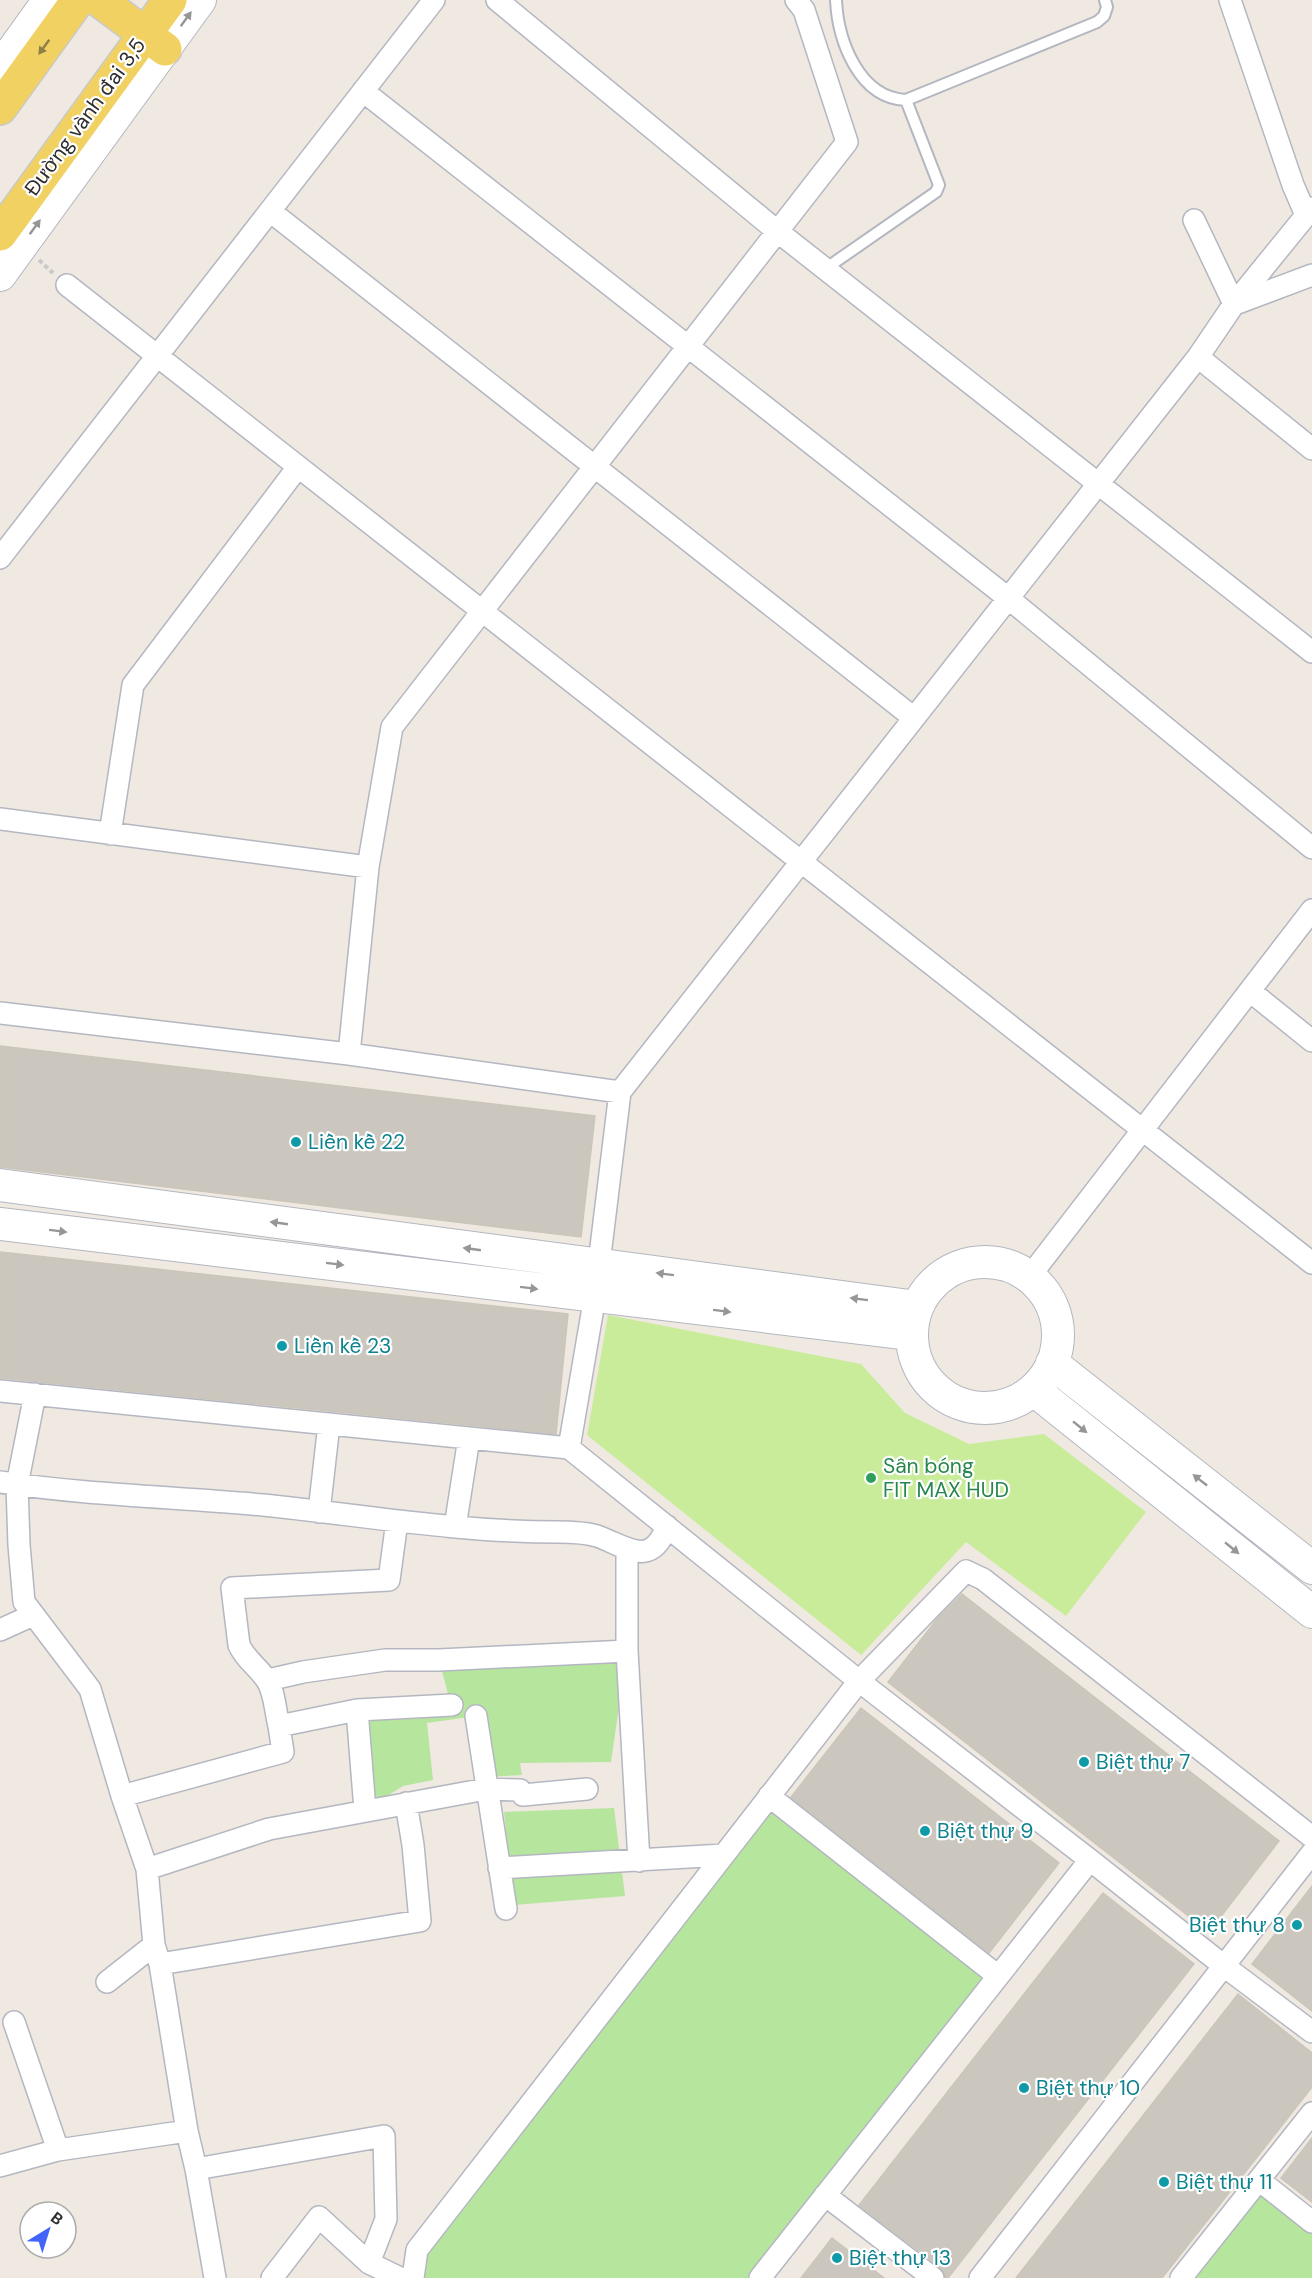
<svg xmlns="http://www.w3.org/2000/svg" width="1312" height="2278" font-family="'DM Sans',sans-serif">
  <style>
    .green { fill: #b6e59e }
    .pitch { fill: #c9ec9a }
    .building { fill: #cbc7bf; stroke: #cbc5ba; stroke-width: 1.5 }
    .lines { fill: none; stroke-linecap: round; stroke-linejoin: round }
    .service-casing { stroke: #b4b7c1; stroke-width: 14 }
    .minor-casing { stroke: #b4b7c1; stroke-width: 24 }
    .secondary-casing { stroke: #b4b7c1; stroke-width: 34 }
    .primary-casing { stroke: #c9c9c9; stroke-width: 36 }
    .path { stroke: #c9c9c9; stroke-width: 4; stroke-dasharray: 4.5 3; stroke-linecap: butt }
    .service { stroke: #fff; stroke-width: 10 }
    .minor { stroke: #fff; stroke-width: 21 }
    .secondary { stroke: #fff; stroke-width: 32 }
    .primary { stroke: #f2d163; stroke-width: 33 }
    .oneway { fill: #969696 }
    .oneway2 { fill: #908048 }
    .culture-dot { fill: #0f9aa8; stroke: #fff; stroke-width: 2 }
    .leisure-dot { fill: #2e9e5b; stroke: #fff; stroke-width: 2 }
    .labels { text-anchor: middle; stroke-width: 4.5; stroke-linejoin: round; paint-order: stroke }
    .street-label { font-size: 21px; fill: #2e2e2e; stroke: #fff }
    .culture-label { font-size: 21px; fill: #0d838f; stroke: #fff; text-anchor: start }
    .leisure-label { font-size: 21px; fill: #27864d; stroke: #fff; text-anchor: start }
  </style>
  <rect width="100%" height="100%" fill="#efe9e1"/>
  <path class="green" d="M 627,1651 L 611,1762 L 520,1763 L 522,1775 L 485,1777 L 476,1716 L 427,1723 L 433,1780 L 403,1786 L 365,1810 L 357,1710 L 451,1705 L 439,1660 Z
    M 769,1796 L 998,1976 L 760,2278 L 413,2278 L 417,2250 Z
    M 614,1808 L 625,1896 L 514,1905 L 504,1812 Z
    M 1259,2180 L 1312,2222 L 1312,2278 L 1181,2278 Z"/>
  <path class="pitch" d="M 608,1315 L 861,1364 L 905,1413 L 969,1444 L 1044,1434 L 1146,1512 L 1066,1616 L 966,1542 L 861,1655 L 587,1435 Z"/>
  <path class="building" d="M 0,1046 L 595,1116 L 581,1237 L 0,1167 Z
    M 0,1252 L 568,1314 L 556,1434 L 0,1378 Z
    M 962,1594 L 1279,1841 L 1209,1932 L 888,1682 L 937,1619 Z
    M 861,1708 L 1059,1863 L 989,1953 L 791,1797 Z
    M 1312,1886 L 1312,2011 L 1252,1964 Z
    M 1103,1893 L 1194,1964 L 948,2278 L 945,2278 L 941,2268 L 859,2205 Z
    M 1238,1994 L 1312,2053 L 1312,2087 L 1162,2278 L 1016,2278 Z
    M 1312,2138 L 1312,2202 L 1281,2178 Z
    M 832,2238 L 884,2278 L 801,2278 Z"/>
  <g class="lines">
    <defs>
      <path id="service" d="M 836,0 C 838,41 859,98 906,100 L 1097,22 L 1104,16 L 1107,7 L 1105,0
        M 825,269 L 936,192 L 939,185 L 906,100"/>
      <path id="minor" d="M 497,0 L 777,231 L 1312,652
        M 1230,0 L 1293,185 L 1306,215
        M 363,91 L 1008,598 L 1312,848
        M 270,211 L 914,718
        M 1194,220 L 1234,304
        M 67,285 L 1312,1263
        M 1235,304 L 1312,275
        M 1198,357 L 1312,449
        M 0,558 L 434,0
        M 0,819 L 368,867
        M 110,834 L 133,685 L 298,467
        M 1250,991 L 1312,1041
        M 0,1013 L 349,1054 L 620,1092
        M 349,1054 L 368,867 L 392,727 L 847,142 L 804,10 L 796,0
        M 1030,1276 L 1312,910
        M 0,1391 L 569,1448 L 859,1681 L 1090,1860 L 1224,1966 L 1312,2032
        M 35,1394 L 17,1485 L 19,1545 L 24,1602 L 90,1689 L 122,1796 L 147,1869 L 154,1945 L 160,1964 L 187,2131 L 196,2169 L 215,2278
        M 569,1448 L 595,1296 L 620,1092 L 1198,357 L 1234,304 L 1312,208
        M 0,1482 C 87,1495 175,1497 263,1505 C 361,1515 458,1532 557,1532 C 570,1532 584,1532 597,1536 C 627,1547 651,1569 667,1526
        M 319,1512 L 329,1424
        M 455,1527 L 469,1438
        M 627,1550 L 627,1651 L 639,1861
        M 0,1630 L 33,1615
        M 268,1680 L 303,1672 L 385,1660 L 439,1660 L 627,1651
        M 357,1710 L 365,1810
        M 476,1716 L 506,1909
        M 279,1726 C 275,1711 275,1691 266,1679 C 257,1666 245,1659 239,1645 L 232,1588 L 389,1580 L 397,1521
        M 122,1796 L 283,1752 L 279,1726 L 357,1710 L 452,1705
        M 769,1796 L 998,1976
        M 499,1868 L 723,1855
        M 147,1869 L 269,1829 L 486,1789 L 520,1790 L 523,1795 L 587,1789
        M 160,1964 L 420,1921 L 413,1845 L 406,1803
        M 107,1982 L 154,1945
        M 14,2022 L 58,2150
        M 0,2166 L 58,2150 L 187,2131
        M 196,2169 L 384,2136 L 386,2219 L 369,2263
        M 1259,2180 L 1312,2222
        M 825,2195 L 933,2278
        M 272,2278 L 319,2217 L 369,2263 L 400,2278
        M 413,2278 L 417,2250 L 859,1681 L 966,1571 L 983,1579 L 1312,1837
        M 760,2278 L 1090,1860
        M 980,2278 L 1312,1853
        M 1181,2278 L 1312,2113"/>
      <path id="secondary" d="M 0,68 L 49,0
        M 0,275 L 200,0
        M 0,1185 L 917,1307
        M 0,1224 L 911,1334
        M912 1335a73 73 0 1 1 146 0a73 73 0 1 1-146 0Z
        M 1052,1363 L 1312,1568
        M 1034,1390 L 1312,1612"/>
      <path id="primary" d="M 99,0 L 165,49
        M 0,108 L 78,0
        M 0,234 L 170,0"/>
    </defs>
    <use href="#service" class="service-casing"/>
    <use href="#minor" class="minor-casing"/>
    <use href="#secondary" class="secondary-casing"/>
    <use href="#primary" class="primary-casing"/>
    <path class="path" d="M 39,260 L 53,273"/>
    <use href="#service" class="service"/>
    <use href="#minor" class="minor"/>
    <use href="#secondary" class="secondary"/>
    <use href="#primary" class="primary"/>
  </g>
  <defs><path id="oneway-solid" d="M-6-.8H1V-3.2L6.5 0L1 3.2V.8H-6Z" transform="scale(1.5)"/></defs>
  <g class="oneway">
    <use href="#oneway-solid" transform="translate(186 19) rotate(-54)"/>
    <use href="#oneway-solid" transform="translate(35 227) rotate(-54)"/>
    <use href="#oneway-solid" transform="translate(279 1223) rotate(-172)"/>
    <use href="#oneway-solid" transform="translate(58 1231) rotate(7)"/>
    <use href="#oneway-solid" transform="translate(472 1249) rotate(-172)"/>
    <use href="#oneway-solid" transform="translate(335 1264) rotate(7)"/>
    <use href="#oneway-solid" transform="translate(665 1274) rotate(-173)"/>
    <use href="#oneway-solid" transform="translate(529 1288) rotate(7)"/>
    <use href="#oneway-solid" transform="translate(859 1299) rotate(-173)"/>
    <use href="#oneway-solid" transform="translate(722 1311) rotate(7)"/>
    <use href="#oneway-solid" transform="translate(1080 1427) rotate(39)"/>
    <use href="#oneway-solid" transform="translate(1200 1480) rotate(-142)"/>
    <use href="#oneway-solid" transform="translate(1232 1548) rotate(39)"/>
  </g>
  <use class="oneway2" href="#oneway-solid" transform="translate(44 47) rotate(126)"/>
  <g class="culture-dot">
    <circle cx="296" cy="1142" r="6"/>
    <circle cx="282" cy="1346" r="6"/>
    <circle cx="1084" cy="1762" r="6"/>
    <circle cx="925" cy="1831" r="6"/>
    <circle cx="1297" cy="1925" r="6"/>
    <circle cx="1024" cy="2088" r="6"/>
    <circle cx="1164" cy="2182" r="6"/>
    <circle cx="837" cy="2258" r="6"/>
  </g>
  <circle class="leisure-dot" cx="871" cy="1478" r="6"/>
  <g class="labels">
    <g class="street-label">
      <text transform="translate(85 117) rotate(-54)" y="7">Đường vành đai 3,5</text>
    </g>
    <g class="culture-label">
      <text x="308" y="1149">Liền kề 22</text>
      <text x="294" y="1353">Liền kề 23</text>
      <text x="1096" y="1769">Biệt thự 7</text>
      <text x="937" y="1838">Biệt thự 9</text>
      <text x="1285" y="1932" text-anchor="end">Biệt thự 8</text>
      <text x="1036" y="2095">Biệt thự 10</text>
      <text x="1176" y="2189">Biệt thự 11</text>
      <text x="849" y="2265">Biệt thự 13</text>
    </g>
    <g class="leisure-label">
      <text x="883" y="1473">Sân bóng<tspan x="883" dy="24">FIT MAX HUD</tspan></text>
    </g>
  </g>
  <g transform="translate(48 2230) rotate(38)"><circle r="28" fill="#ffffff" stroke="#ababab" stroke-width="1.5"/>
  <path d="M0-4.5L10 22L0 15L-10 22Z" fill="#4264fb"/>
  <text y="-9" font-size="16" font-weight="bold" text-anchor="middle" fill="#2e2e2e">B</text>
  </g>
</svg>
